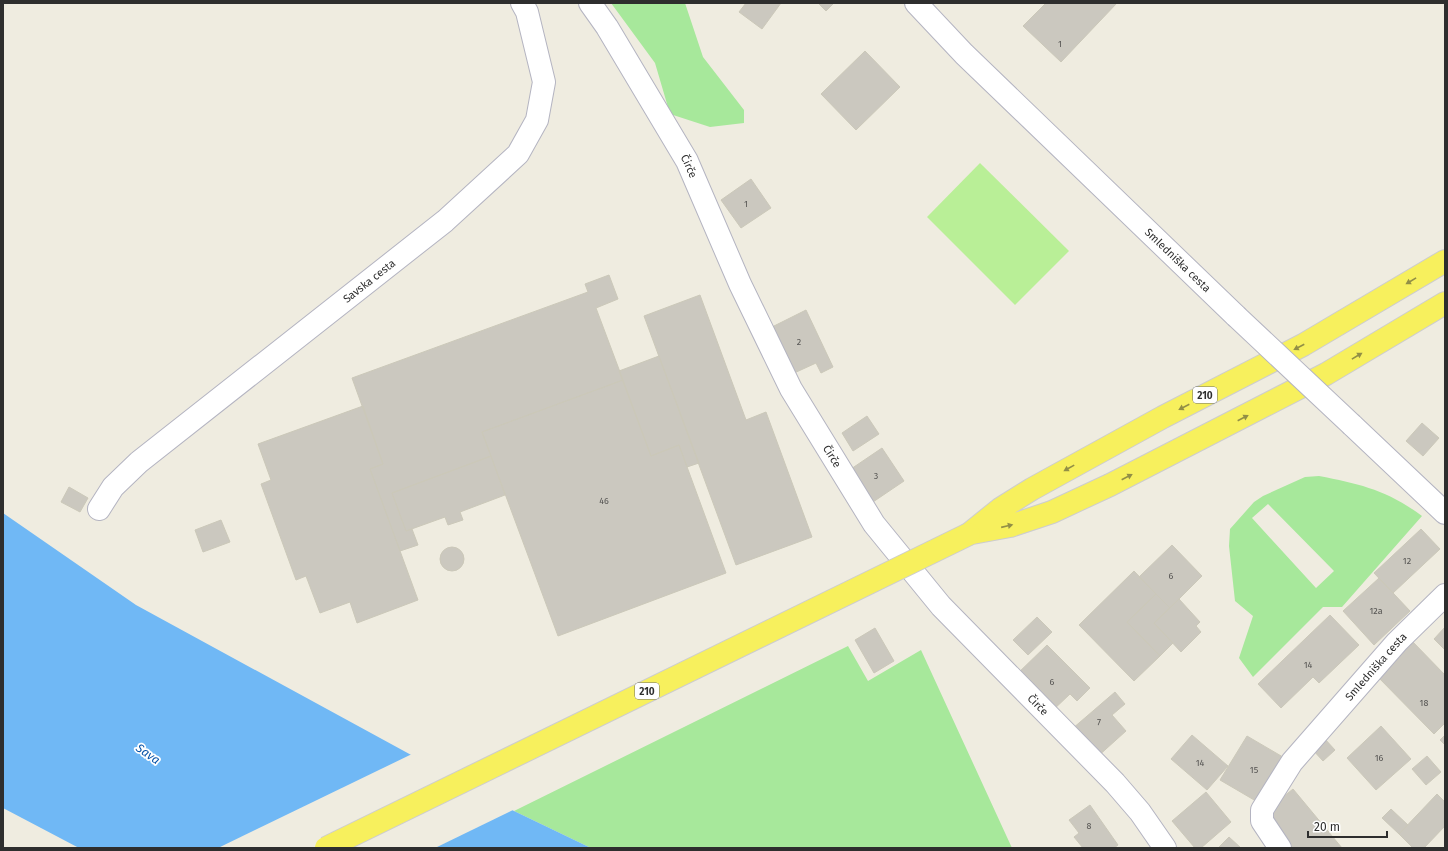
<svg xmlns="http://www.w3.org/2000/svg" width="1448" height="851" font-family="'Fira Sans',sans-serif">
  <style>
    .green { fill: #a7e89b; fill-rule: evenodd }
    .pitch { fill: #b9ef97 }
    .water { fill: #70b8f5 }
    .pier { fill: #efece0 }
    .building { fill: #cbc8bf; stroke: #cbc8b9 }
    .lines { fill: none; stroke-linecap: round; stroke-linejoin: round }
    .street-casing { stroke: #b4b4c1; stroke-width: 24 }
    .primary-casing { stroke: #cdcdcd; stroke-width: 24 }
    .street { stroke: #fff; stroke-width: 22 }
    .primary { stroke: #f7f05d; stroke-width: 22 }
    .street-bridge-casing { stroke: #b4b4c1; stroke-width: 24; stroke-linecap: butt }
    .primary-bridge-casing { stroke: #cdcdcd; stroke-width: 24; stroke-linecap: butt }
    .street-bridge { stroke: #fff; stroke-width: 22 }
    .primary-bridge { stroke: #f7f05d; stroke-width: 22 }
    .oneway { fill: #928f46 }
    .labels { text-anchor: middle; stroke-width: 3.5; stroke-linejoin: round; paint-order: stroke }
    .number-label { font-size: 9px; fill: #555452 }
    .shield { fill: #fff; stroke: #6d6d6d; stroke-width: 1 }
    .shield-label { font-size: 10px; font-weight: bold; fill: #2e2e2e }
    .street-label { font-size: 11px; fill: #2e2e2e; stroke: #fff }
    .water-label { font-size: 12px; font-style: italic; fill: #0753a8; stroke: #fff }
  </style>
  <rect width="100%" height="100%" fill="#efece0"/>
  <path class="green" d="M 611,3 L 685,3 L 703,57 L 744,110 L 744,123 L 710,127 L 670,114 L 655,63 Z
    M 1319,476 C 1360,484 1387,490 1422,516 L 1342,607 L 1323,607 L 1253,677 L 1239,658 L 1253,616 L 1235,601 L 1229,546 L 1230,529 L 1254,502 L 1263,496 L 1305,477 ZM 1268,504 L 1334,571 L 1316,588 L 1252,518 Z
    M 848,646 L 868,681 L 921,650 L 1012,848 L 591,848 L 514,811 Z"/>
  <path class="pitch" d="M 980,163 L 1069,251 L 1015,305 L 927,217 Z"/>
  <path class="water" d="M 3,513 L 136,605 L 514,811 L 591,848 L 79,848 L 3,808 Z"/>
  <path class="pier" d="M 412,754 L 515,809 L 435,848 L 218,848 Z"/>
  <path class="building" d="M 746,3 L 781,3 L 762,29 L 739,12 Z
    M 818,3 L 834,3 L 826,11 Z
    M 1046,3 L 1117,3 L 1061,62 L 1023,26 Z
    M 865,51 L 900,87 L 856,130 L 821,94 Z
    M 751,179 L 771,208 L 741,228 L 721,200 Z
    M 609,275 L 618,299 L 596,308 L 623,380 L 482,432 L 491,456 L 392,493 L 406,531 L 412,529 L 418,545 L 400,551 L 370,469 L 383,464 L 352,378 L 588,292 L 585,284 Z
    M 700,295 L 746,420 L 766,412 L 812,537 L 736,565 L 644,316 Z
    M 806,310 L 833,367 L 821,373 L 816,363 L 792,374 L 770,328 Z
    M 659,356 L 699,463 L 687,467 L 679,445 L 651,456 L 619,371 Z
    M 623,380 L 651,456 L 679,445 L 726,573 L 558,636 L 482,432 Z
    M 363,406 L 383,464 L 370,469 L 418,600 L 357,623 L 350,602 L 320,613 L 306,576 L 296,580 L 261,484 L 271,480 L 258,444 Z
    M 867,416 L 879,434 L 853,451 L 842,433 Z
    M 1422,423 L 1439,438 L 1423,456 L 1406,441 Z
    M 882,448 L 904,481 L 870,504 L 848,471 Z
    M 491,456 L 505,495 L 460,512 L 463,520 L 448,525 L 445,517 L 406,531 L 392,493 Z
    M 69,487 L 88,498 L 80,512 L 61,502 Z
    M 221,520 L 230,542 L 203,552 L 195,530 Z
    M 1421,529 L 1440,549 L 1393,593 L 1374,573 Z
    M 1172,545 L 1202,576 L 1170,608 L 1139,577 Z
    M440 559a12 12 0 1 1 24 0a12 12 0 1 1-24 0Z
    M 1134,571 L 1156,594 L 1127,622 L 1160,656 L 1134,681 L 1079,625 Z
    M 1379,578 L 1410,611 L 1374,645 L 1343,611 Z
    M 1156,594 L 1170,608 L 1154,623 L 1173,643 L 1160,656 L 1127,622 Z
    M 1179,599 L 1200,622 L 1196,626 L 1201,632 L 1181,652 L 1154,623 Z
    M 1330,615 L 1359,645 L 1319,683 L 1313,677 L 1281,708 L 1258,684 Z
    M 1037,617 L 1052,632 L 1028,655 L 1013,640 Z
    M 1445,627 L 1445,650 L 1434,639 Z
    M 875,628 L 894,661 L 874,673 L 855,640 Z
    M 1411,640 L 1445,675 L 1445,723 L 1434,734 L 1376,675 Z
    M 1047,645 L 1090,688 L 1077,701 L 1070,694 L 1051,712 L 1015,676 Z
    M 1115,692 L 1125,704 L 1112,715 L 1126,731 L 1096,758 L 1072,729 Z
    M 1381,726 L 1411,759 L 1376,790 L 1347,758 Z
    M 1192,735 L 1228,766 L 1207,790 L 1171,759 Z
    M 1445,735 L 1445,745 L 1440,740 Z
    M 1247,736 L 1288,760 L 1261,804 L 1220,780 Z
    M 1324,738 L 1335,750 L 1323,761 L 1312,749 Z
    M 1427,756 L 1441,772 L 1426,785 L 1412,769 Z
    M 1293,789 L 1342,848 L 1292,848 L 1263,813 Z
    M 1206,792 L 1231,822 L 1201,848 L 1195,848 L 1172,821 Z
    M 1437,794 L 1445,802 L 1445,826 L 1424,848 L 1413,848 L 1399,834 Z
    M 1090,805 L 1118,845 L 1114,848 L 1083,848 L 1074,837 L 1079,833 L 1069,820 Z
    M 1391,809 L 1408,825 L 1399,834 L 1382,818 Z
    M 1229,837 L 1241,848 L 1218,848 Z"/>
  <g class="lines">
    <defs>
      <g id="street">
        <path id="s1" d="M 590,3 L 607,27 L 687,161 L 740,284 L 791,389 L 874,524 L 941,606 L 1115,783 L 1140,812 L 1165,848"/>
        <path id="s2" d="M 916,3 L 964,54 L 1236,316"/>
        <path d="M 1352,425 L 1445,513"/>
        <path id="s3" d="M 99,509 L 113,487 L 139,462 L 445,221 L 518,154 L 537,120 L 544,82 L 527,12 L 522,3"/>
        <path id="s4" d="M 1280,848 L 1262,821 L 1262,810 L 1292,762 L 1397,642 L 1445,595"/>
      </g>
      <path id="primary" d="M 972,533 L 1010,526 L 1052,512 L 1110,485 L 1326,374 L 1445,303
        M 969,534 L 1000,509 L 1032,489 L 1163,417 L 1303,345 L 1445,261"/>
    </defs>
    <use href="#street" class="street-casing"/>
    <use href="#primary" class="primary-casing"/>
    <use href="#street" class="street"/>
    <use href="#primary" class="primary"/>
    <defs>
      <path id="street-bridge" d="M 1236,316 L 1352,425"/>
      <path id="primary-bridge" d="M 326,848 L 969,534"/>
    </defs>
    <use href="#street-bridge" class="street-bridge-casing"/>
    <use href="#primary-bridge" class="primary-bridge-casing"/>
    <use href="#street-bridge" class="street-bridge"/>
    <use href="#primary-bridge" class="primary-bridge"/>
  </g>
  <defs><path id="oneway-solid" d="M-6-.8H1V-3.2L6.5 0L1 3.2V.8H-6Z"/></defs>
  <g class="oneway">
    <use href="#oneway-solid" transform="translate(1411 281) rotate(149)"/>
    <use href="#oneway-solid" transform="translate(1299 347) rotate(152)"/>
    <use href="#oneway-solid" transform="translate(1357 356) rotate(-31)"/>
    <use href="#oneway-solid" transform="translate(1184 407) rotate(153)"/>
    <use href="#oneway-solid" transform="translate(1243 418) rotate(-27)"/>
    <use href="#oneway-solid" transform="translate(1069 468) rotate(151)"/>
    <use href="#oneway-solid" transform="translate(1127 477) rotate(-27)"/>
    <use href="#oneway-solid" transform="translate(1007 526) rotate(-13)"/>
  </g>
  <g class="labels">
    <g class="number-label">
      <text x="1060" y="47">1</text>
      <text x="746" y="207">1</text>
      <text x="799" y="345">2</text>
      <text x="876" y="479">3</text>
      <text x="604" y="504">46</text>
      <text x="1407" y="564">12</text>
      <text x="1171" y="579">6</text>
      <text x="1376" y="614">12a</text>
      <text x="1308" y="668">14</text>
      <text x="1052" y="685">6</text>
      <text x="1424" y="706">18</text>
      <text x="1099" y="725">7</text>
      <text x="1379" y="761">16</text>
      <text x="1200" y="766">14</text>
      <text x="1254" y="773">15</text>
      <text x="1089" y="829">8</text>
    </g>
    <g class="shield">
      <rect x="1193" y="387" width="24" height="16" rx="3"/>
      <rect x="635" y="683" width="24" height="16" rx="3"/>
    </g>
    <g class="shield-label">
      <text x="1205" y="399">210</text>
      <text x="647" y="695">210</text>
    </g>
    <g class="street-label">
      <text dy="4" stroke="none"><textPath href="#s1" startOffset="191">Čirče</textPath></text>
      <text dy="4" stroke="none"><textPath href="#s2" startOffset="367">Smledniška cesta</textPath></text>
      <text dy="4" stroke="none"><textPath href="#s3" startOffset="355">Savska cesta</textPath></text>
      <text dy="4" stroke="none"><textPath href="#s1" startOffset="515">Čirče</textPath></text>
      <text dy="4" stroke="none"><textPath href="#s4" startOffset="227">Smledniška cesta</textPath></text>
      <text dy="4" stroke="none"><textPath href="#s1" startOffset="839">Čirče</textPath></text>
    </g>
    <g class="water-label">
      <text transform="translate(148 754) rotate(35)" y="4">Sava</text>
    </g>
  </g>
  <rect width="1448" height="851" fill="none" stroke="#2e2e2e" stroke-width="8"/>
  <path d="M1308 831v6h79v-6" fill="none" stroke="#2e2e2e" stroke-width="2"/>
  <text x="1314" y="831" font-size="12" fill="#2e2e2e" stroke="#ffffff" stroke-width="3" paint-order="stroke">20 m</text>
</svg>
